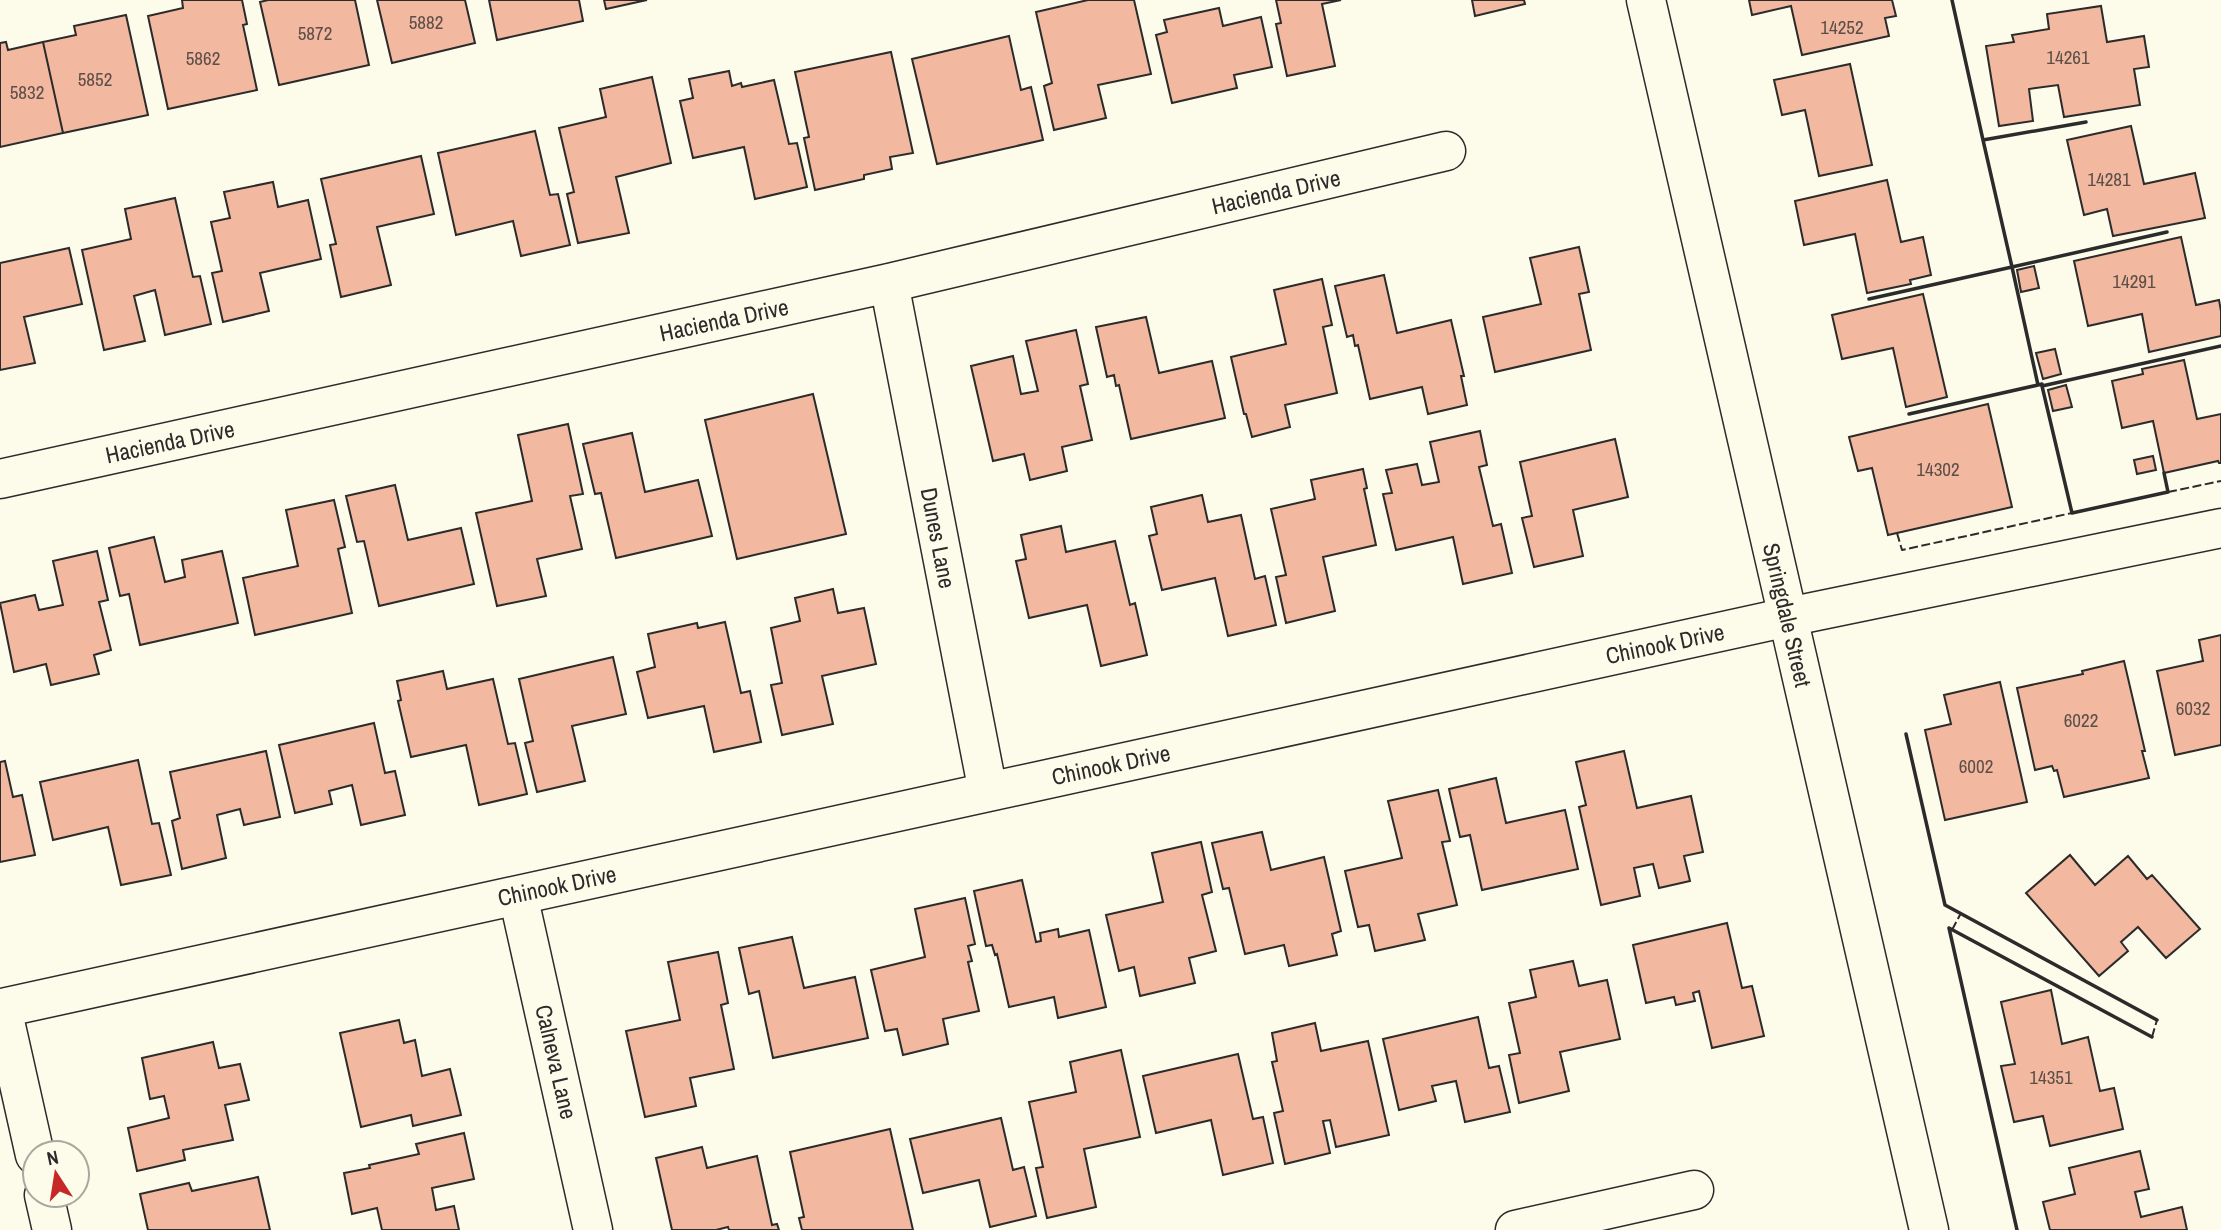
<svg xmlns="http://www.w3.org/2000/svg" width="2221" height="1230" font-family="'Archivo Narrow',sans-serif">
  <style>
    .building { fill: #f2b8a0; stroke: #2b2b2b; stroke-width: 2 }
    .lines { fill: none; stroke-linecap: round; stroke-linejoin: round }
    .minor-casing { stroke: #2b2b2b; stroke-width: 41 }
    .major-casing { stroke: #2b2b2b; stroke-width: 41 }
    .minor { stroke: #fdfbea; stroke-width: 38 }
    .major { stroke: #fdfbea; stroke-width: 38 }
    .fence { stroke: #2b2b2b; stroke-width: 2; stroke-dasharray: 9 3.5; stroke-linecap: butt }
    .wall { stroke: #2b2b2b; stroke-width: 3.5 }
    .labels { text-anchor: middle; stroke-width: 5; stroke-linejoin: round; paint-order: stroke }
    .number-label { font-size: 19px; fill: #5d4e48 }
    .street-label { font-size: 23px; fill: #2b2b2b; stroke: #fdfbea }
  </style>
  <rect width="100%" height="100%" fill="#fdfbea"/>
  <path class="building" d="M 182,0 L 242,0 L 247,24 L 243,25 L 257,90 L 168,109 L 148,16 L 183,8 Z
    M 268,0 L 355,0 L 369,65 L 279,85 L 260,2 Z
    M 377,0 L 465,0 L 475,43 L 392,63 Z
    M 489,0 L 579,0 L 583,21 L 497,40 Z
    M 604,0 L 647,0 L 606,9 Z
    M 1088,0 L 1134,0 L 1151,74 L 1098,85 L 1106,118 L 1054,130 L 1044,86 L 1052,83 L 1036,12 Z
    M 1276,0 L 1341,0 L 1322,4 L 1335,66 L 1287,76 L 1276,24 L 1281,23 Z
    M 1472,0 L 1524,0 L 1525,4 L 1475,16 Z
    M 1749,0 L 1892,0 L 1896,16 L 1885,18 L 1889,36 L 1802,55 L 1791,6 L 1752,15 Z
    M 2101,6 L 2107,42 L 2144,36 L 2149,67 L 2134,69 L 2140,105 L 2064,117 L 2058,85 L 2029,89 L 2033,121 L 1999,126 L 1986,46 L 2014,42 L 2012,35 L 2049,29 L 2047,14 Z
    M 1219,8 L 1223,26 L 1261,17 L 1272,67 L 1234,75 L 1237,88 L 1172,103 L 1156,35 L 1167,32 L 1164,20 Z
    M 126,15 L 148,115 L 63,133 L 43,42 L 76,35 L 74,26 Z
    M 1009,36 L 1021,90 L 1031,87 L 1043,140 L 937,164 L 912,59 Z
    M 6,42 L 8,50 L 43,42 L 63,133 L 0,147 L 0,43 Z
    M 891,52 L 913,153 L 890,157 L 892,169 L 864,175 L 864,179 L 815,190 L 804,138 L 809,137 L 795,72 Z
    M 1850,64 L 1872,165 L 1819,176 L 1805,110 L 1782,115 L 1774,80 Z
    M 729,71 L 732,86 L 741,83 L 742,87 L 774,80 L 789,144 L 797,143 L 807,187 L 755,199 L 744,147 L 693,158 L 680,101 L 693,98 L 689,79 Z
    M 652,77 L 671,163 L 616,177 L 629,233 L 578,243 L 567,194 L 574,192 L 559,128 L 606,117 L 600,89 Z
    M 2131,126 L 2144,184 L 2195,173 L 2205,218 L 2113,236 L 2107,209 L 2084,215 L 2067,140 Z
    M 535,131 L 550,195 L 558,194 L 570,245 L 521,256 L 513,221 L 456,235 L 438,153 Z
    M 421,156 L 434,214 L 377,227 L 391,285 L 341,297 L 330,245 L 336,244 L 321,179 Z
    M 1887,180 L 1901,242 L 1923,237 L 1931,275 L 1910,280 L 1911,284 L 1867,293 L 1855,234 L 1804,245 L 1795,201 Z
    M 273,182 L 278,207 L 308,200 L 321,259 L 260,273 L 269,311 L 223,322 L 212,273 L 222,271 L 211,222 L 230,218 L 224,192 Z
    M 175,198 L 193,277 L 200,276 L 211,324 L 165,335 L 155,290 L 134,296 L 145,341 L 104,350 L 82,250 L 131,239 L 125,209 Z
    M 2181,237 L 2196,305 L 2219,300 L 2221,311 L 2221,336 L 2149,352 L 2142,314 L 2088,326 L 2074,261 Z
    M 1579,247 L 1589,292 L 1579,294 L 1591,350 L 1495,372 L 1483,317 L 1541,304 L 1530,258 Z
    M 69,248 L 82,304 L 24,317 L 35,363 L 0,370 L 0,263 Z
    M 2034,266 L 2039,288 L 2021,292 L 2017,270 Z
    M 1384,275 L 1397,333 L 1451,320 L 1464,376 L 1461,376 L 1467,405 L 1428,414 L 1422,387 L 1370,399 L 1358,345 L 1355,346 L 1353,335 L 1347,337 L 1335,286 Z
    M 1322,279 L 1332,325 L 1323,327 L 1337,393 L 1285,405 L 1290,427 L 1252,437 L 1246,414 L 1244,414 L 1231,357 L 1286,344 L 1274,290 Z
    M 1923,294 L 1947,397 L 1906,407 L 1893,348 L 1842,359 L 1832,315 Z
    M 1146,317 L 1159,373 L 1212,361 L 1225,418 L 1131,439 L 1119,385 L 1116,386 L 1114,375 L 1107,377 L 1096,327 Z
    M 1076,330 L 1088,384 L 1080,386 L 1092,440 L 1062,447 L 1067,471 L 1030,480 L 1024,454 L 993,461 L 971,366 L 1013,356 L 1021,394 L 1038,391 L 1026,341 Z
    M 2055,349 L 2061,374 L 2043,379 L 2036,353 Z
    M 2184,360 L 2197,419 L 2221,414 L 2221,463 L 2219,463 L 2218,461 L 2164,473 L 2153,421 L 2122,428 L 2112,381 L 2143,374 L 2142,369 Z
    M 2066,385 L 2072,407 L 2053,411 L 2048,390 Z
    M 813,394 L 846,534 L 737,559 L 705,420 Z
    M 1988,404 L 2012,507 L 1888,535 L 1872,468 L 1858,471 L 1849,437 Z
    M 568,424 L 583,494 L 570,496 L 582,549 L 537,559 L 546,596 L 497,606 L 476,513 L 532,501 L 518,435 Z
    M 1480,431 L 1487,465 L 1479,467 L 1493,526 L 1501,524 L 1512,573 L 1463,584 L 1453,537 L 1396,550 L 1383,494 L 1392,493 L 1386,470 L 1417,464 L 1422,485 L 1439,482 L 1430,442 Z
    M 632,433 L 645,492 L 698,480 L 712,536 L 616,558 L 601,493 L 595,494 L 583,444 Z
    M 1615,439 L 1628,497 L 1573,510 L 1583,556 L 1534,567 L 1522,518 L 1532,516 L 1520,462 Z
    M 2153,456 L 2156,470 L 2137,474 L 2134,460 Z
    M 1363,469 L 1367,488 L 1364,489 L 1376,545 L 1323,557 L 1335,611 L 1286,623 L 1276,577 L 1286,575 L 1271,509 L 1315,499 L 1311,480 Z
    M 395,485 L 408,540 L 461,528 L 474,584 L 379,606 L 364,541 L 357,542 L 346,496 Z
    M 1202,495 L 1208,522 L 1241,515 L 1255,579 L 1265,576 L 1276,625 L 1228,636 L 1215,578 L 1162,590 L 1149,536 L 1157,534 L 1151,507 Z
    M 334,500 L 345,547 L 338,549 L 352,613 L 255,635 L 243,578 L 298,566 L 286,510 Z
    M 1061,526 L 1066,552 L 1115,541 L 1130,605 L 1135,603 L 1147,655 L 1101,666 L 1087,605 L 1029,618 L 1016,561 L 1026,559 L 1021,535 Z
    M 154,537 L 165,582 L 185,577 L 182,560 L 222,551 L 238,623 L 140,645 L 129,594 L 120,596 L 109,548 Z
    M 97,551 L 108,600 L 99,602 L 111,650 L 94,655 L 99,674 L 51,685 L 46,664 L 14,672 L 0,603 L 35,595 L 39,610 L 63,605 L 53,561 Z
    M 833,589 L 838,613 L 864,608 L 876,664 L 822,676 L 833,724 L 782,735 L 771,685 L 782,683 L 771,628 L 800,621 L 795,598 Z
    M 725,622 L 741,693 L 750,691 L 761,742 L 714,752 L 704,706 L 648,718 L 637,672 L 655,667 L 648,634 L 697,623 L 698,628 Z
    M 2221,635 L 2221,745 L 2175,755 L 2157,671 L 2203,661 L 2199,640 Z
    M 613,657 L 626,714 L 572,726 L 585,781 L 537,792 L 525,743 L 533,741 L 519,679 Z
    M 2124,661 L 2145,751 L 2142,751 L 2149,778 L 2064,797 L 2057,770 L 2054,771 L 2052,766 L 2035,770 L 2017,688 L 2083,674 L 2082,671 Z
    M 443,671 L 447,689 L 493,679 L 508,744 L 515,743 L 527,794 L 479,805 L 466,745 L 411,757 L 398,701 L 401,700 L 397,681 Z
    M 2000,682 L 2027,802 L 1945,820 L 1925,730 L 1951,724 L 1944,695 Z
    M 374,723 L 385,773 L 395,771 L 405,815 L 361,825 L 352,785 L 329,791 L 332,804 L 295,813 L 279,745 Z
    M 266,751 L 280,817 L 244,825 L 240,809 L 217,815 L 226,858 L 182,869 L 172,821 L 180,818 L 170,772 Z
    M 1624,751 L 1637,808 L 1691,796 L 1703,852 L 1684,856 L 1690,881 L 1659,888 L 1653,864 L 1634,868 L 1640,896 L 1601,905 L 1579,807 L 1586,805 L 1576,762 Z
    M 138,760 L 152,824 L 159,823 L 171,875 L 121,885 L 108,827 L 53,840 L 40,782 Z
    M 5,761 L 13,797 L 22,795 L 35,855 L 0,862 L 0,762 Z
    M 1496,778 L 1506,823 L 1565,810 L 1578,869 L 1482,890 L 1470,835 L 1460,837 L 1449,789 Z
    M 1438,790 L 1450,841 L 1442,842 L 1457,905 L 1418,914 L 1425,940 L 1375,951 L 1369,925 L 1358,927 L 1345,871 L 1402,858 L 1388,801 Z
    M 1262,832 L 1271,870 L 1324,857 L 1341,931 L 1332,934 L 1337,955 L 1289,966 L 1284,945 L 1245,954 L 1229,888 L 1223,889 L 1212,843 Z
    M 1201,842 L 1212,892 L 1202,895 L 1216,951 L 1189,958 L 1195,983 L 1140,996 L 1134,967 L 1119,971 L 1106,915 L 1163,902 L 1152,853 Z
    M 2070,855 L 2095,885 L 2128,856 L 2147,879 L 2152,875 L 2200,929 L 2166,958 L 2138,927 L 2121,942 L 2128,951 L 2099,976 L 2026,893 Z
    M 1022,880 L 1036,942 L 1041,941 L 1040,933 L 1058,929 L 1059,937 L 1089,930 L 1106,1007 L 1058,1018 L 1054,997 L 1009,1007 L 997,954 L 995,955 L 992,945 L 986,946 L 974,891 Z
    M 965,898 L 975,944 L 968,946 L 972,961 L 968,962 L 979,1011 L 943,1019 L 948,1044 L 903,1055 L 897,1029 L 885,1031 L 871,970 L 925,957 L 915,909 Z
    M 1727,923 L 1742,988 L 1752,986 L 1764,1036 L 1712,1048 L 1699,991 L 1693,993 L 1695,1001 L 1676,1005 L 1674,997 L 1646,1003 L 1633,945 Z
    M 792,937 L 804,988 L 855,977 L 868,1038 L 773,1058 L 759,991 L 749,994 L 739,948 Z
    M 718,952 L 728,1003 L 721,1005 L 734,1069 L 690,1078 L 696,1106 L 645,1117 L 626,1031 L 680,1020 L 668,962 Z
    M 1573,961 L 1579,986 L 1607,980 L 1620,1039 L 1560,1052 L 1569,1091 L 1519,1103 L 1509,1055 L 1520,1053 L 1509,1003 L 1536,997 L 1530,970 Z
    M 2051,990 L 2062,1044 L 2088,1037 L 2100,1091 L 2114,1088 L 2123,1129 L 2050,1146 L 2043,1116 L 2014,1122 L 2001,1066 L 2015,1064 L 2001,1002 Z
    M 1478,1017 L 1489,1068 L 1499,1066 L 1510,1112 L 1465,1122 L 1456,1081 L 1432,1086 L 1436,1101 L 1399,1110 L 1383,1039 Z
    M 399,1020 L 404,1043 L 415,1040 L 422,1076 L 450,1069 L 461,1115 L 413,1126 L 411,1115 L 361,1127 L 340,1033 Z
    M 1315,1023 L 1321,1051 L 1368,1041 L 1389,1135 L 1336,1147 L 1330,1120 L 1323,1121 L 1330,1153 L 1285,1164 L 1274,1113 L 1283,1111 L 1272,1062 L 1277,1061 L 1272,1033 Z
    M 213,1042 L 219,1068 L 240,1064 L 249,1100 L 225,1105 L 233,1140 L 183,1150 L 185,1160 L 137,1171 L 128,1128 L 169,1118 L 164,1096 L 150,1099 L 142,1058 Z
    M 1121,1050 L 1140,1137 L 1084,1149 L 1096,1207 L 1047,1218 L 1036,1168 L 1043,1167 L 1029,1102 L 1076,1092 L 1070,1062 Z
    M 1238,1054 L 1253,1119 L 1263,1117 L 1273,1163 L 1223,1175 L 1211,1120 L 1156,1133 L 1143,1076 Z
    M 1001,1118 L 1013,1170 L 1024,1167 L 1036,1216 L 990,1227 L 979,1180 L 923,1193 L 910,1139 Z
    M 890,1129 L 913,1230 L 802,1230 L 799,1218 L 804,1217 L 790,1152 Z
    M 464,1133 L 474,1179 L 432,1188 L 436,1210 L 454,1206 L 459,1230 L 382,1230 L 377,1208 L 352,1214 L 344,1173 L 370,1168 L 369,1165 L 419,1154 L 416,1144 Z
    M 702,1147 L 707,1168 L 757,1156 L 772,1225 L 777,1224 L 779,1230 L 729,1230 L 728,1227 L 716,1230 L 672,1230 L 656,1158 Z
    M 2140,1151 L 2149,1189 L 2135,1192 L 2141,1217 L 2182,1207 L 2187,1230 L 2050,1230 L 2043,1202 L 2075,1194 L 2069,1168 Z
    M 258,1177 L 270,1230 L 148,1230 L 140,1194 L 189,1183 L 192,1191 Z"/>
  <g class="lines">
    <defs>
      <path id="minor" d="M 889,283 L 988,792
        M 0,479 L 889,283 L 1446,151
        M 518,895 L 593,1230
        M 35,1155 L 2,1008 L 1788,617 L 2221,528
        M 44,1195 L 52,1230
        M 1515,1230 L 1694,1190"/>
      <path id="major" d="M 1646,0 L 1929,1230"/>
    </defs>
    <use href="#minor" class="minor-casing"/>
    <use href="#major" class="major-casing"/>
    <use href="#minor" class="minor"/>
    <use href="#major" class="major"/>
    <path class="fence" d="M 2168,492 L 2221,481
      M 1897,533 L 1902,550 L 2072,513
      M 1952,930 L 1961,913
      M 2152,1037 L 2157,1020"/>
    <path class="wall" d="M 1952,0 L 1983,140
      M 1869,299 L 2012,267 L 1983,140 L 2086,122
      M 2042,386 L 2042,384 L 2038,385 L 2012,267 L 2167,232
      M 1909,414 L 2038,385
      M 2164,473 L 2168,492 L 2072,513 L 2042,386 L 2221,346
      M 1906,734 L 1945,905 L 2157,1020
      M 1949,928 L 2017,1230
      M 1949,928 L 2152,1037"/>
  </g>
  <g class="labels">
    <g class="number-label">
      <text x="426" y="29">5882</text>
      <text x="1842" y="34">14252</text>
      <text x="315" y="40">5872</text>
      <text x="2068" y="64">14261</text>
      <text x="203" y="65">5862</text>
      <text x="95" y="86">5852</text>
      <text x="27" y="99">5832</text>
      <text x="2109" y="186">14281</text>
      <text x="2134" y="288">14291</text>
      <text x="1938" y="476">14302</text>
      <text x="2193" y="715">6032</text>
      <text x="2081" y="727">6022</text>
      <text x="1976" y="773">6002</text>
      <text x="2051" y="1084">14351</text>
    </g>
    <g class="street-label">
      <text transform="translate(1276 192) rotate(-13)" y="8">Hacienda Drive</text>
      <text transform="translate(724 320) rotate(-12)" y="8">Hacienda Drive</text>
      <text transform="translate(170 442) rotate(-12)" y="8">Hacienda Drive</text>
      <text transform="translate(938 538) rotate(79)" y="8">Dunes Lane</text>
      <text transform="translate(1787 615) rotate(77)" y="8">Springdale Street</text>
      <text transform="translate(1665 644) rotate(-12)" y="8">Chinook Drive</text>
      <text transform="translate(1111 765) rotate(-12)" y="8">Chinook Drive</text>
      <text transform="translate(557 886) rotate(-12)" y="8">Chinook Drive</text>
      <text transform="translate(556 1062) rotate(77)" y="8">Calneva Lane</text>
    </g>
  </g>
  <g transform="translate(56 1174) rotate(348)"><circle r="33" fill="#fdfbea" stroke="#a9a89e" stroke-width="2"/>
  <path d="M0-5L12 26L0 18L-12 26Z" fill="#c62828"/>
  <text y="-10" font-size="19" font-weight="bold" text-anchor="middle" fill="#2b2b2b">N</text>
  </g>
</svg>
